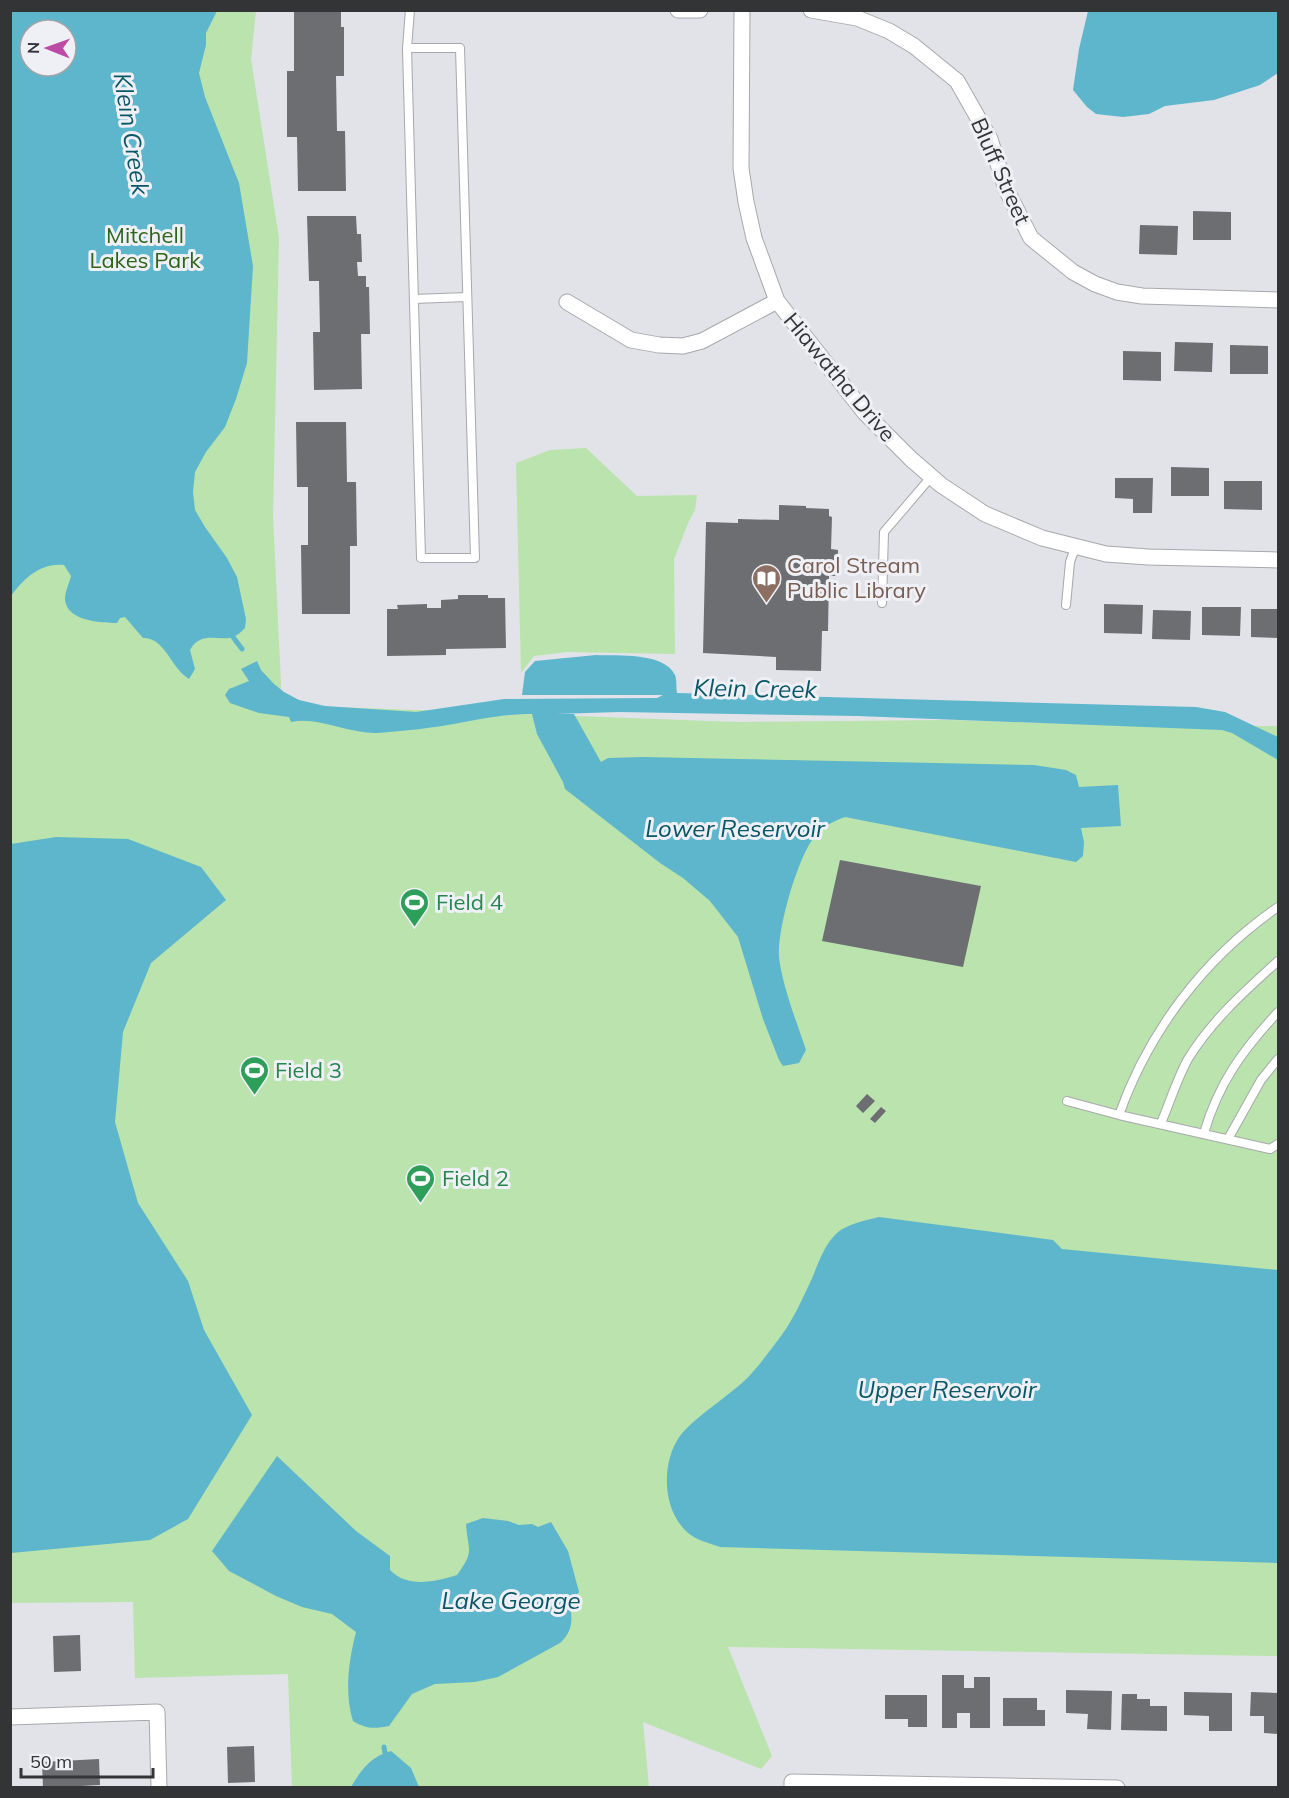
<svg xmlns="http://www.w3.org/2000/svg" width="1289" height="1798" font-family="Mulish,sans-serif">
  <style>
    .green { fill: #bae3ad; fill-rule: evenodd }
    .water { fill: #5db6cc; fill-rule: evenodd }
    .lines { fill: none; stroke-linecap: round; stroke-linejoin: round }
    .stream { stroke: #5db6cc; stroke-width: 5 }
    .building { fill: #6c6e72 }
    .service-casing { stroke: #a7a8ad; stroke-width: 10 }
    .minor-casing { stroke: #a7a8ad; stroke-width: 17 }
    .service { stroke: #fff; stroke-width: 8 }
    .minor { stroke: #fff; stroke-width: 15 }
    .labels { text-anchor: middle; stroke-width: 6; stroke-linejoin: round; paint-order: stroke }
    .street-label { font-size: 22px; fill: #333435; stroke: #eef0f5 }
    .park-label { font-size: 22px; fill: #2e651a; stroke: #eef0f5 }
    .education-label { font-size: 22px; fill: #785e54; stroke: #eef0f5; text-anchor: start }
    .leisure-label { font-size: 22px; fill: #27864d; stroke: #eef0f5; text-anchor: start }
    .water-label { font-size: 24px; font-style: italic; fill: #075767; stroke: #eef0f5 }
  </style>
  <rect width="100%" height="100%" fill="#e1e3e8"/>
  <path class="green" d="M 10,11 L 256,11 L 251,59 L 279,238 L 273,516 L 282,705 L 737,722 L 950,720 L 1159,726 L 1278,726 L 1278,1656 L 728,1647 L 772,1756 L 761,1769 L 643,1722 L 649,1787 L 292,1788 L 288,1674 L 135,1678 L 133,1602 L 11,1603 ZM 30,30 L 66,30 L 66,66 L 30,66 Z
    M 586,448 L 637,496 L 697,495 L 695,510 L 689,521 L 674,559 L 675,654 L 568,652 L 534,656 L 521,673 L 516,463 L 550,450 Z"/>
  <path class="water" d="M 11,10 L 217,11 L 206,33 L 206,45 L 199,73 L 205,97 L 239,183 L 253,266 L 247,363 L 236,399 L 225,427 L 206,452 L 195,472 L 193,492 L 195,510 L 205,527 L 227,558 L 237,577 L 246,619 L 245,628 C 242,631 237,636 233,637 C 220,642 201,630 190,650 L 195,669 L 189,679 C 185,676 181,673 178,669 C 169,658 160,637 143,638 L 125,617 L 120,618 L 117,623 C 101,623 66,621 65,599 C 65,592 69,584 71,576 L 64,565 C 41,562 23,579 11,596 ZM 30,30 L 66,30 L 66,66 L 30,66 Z
    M 1088,11 L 1278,11 L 1278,73 L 1260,85 L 1214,100 L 1165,106 L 1149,114 L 1123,117 L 1096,114 L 1087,107 L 1073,90 L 1079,49 Z
    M 596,655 C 617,656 664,652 675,675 C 677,680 676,688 677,693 L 1196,707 L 1225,712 L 1278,737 L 1278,760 L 1232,733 L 1222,730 L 857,716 L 619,712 L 556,714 L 574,714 L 601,762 L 608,758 L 643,757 L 1034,765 L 1066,770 L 1076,775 L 1079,787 L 1118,785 L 1121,826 L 1081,828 L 1084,842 L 1083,856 L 1076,862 L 845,817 C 834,821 823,826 815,836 C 797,858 777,930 779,957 C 782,985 797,1023 806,1050 L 799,1063 L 783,1066 L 779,1060 L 763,1019 L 738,937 L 710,901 L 683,878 L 660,863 L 565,789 L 563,782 L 537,734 L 532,714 C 505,714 485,718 459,723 C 433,728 404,731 377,733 C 349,734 318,716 291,722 L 289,717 L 259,713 L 230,703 L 225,695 L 229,689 L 249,681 L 241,669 L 257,661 L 261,670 L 274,684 L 284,692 L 299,700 L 325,706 L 416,712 L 504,699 L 657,698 L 663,695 L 522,695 L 525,672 L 535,661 Z
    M 56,837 L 128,839 L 201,867 L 226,900 L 151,963 L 123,1032 L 115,1122 L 138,1203 L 188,1281 L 204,1330 L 252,1415 L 188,1519 L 150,1540 L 11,1553 L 11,844 Z
    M 879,1217 L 1053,1240 L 1062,1249 L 1278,1270 L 1278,1563 L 720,1547 C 708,1543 696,1540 687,1532 C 663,1510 661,1466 678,1439 C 688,1422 727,1397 743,1382 C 755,1371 765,1357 775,1344 C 792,1323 802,1300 813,1276 C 819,1261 825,1244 837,1233 C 847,1224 867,1220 879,1217 Z
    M 277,1456 L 356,1531 L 390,1556 L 390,1570 C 407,1588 435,1582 457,1575 C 475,1550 468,1552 466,1524 L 483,1518 L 508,1521 L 519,1525 L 532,1524 L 538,1527 L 551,1522 L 568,1551 L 579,1592 L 570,1606 C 573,1621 572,1632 560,1643 L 498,1677 L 475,1682 L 435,1684 L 412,1694 L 389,1726 C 374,1729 366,1729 353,1721 C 344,1693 349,1659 356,1632 L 332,1614 L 302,1607 L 276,1596 L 229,1571 L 212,1551 Z
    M 391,1751 L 411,1768 L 419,1787 L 351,1787 C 361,1770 371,1756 391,1751 Z"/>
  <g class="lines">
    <path class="stream" d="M 233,637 L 242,649
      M 384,1747 L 385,1753"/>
  </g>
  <path class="building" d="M 294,10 L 341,10 L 341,27 L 344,27 L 344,76 L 336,76 L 337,131 L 345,131 L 346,191 L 298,191 L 297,137 L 287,137 L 287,71 L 294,71 Z
    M 1193,211 L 1231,212 L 1231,240 L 1193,240 Z
    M 307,216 L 356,216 L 357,234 L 361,234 L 362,262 L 357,262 L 358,276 L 366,276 L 366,287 L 369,287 L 370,334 L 361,334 L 362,389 L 314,390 L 313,332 L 320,332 L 319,281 L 309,281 Z
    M 1140,225 L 1178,226 L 1177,255 L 1139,254 Z
    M 1175,342 L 1213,343 L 1212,372 L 1174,371 Z
    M 1230,345 L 1268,346 L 1268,374 L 1230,374 Z
    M 1123,351 L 1161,352 L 1161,381 L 1123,380 Z
    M 296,422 L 346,422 L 347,482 L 356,482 L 357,546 L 350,546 L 350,614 L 302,614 L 301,545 L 308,545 L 308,487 L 297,487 Z
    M 1171,467 L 1209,468 L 1209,496 L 1171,496 Z
    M 1115,478 L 1153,478 L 1152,513 L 1133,513 L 1133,499 L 1115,498 Z
    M 1224,481 L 1262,481 L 1262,510 L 1224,509 Z
    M 779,505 L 806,506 L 806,508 L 829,509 L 829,516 L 832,517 L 831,549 L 838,550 L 837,576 L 829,576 L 828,631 L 822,631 L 821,671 L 776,670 L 776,657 L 703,653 L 706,522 L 738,523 L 738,519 L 779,520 Z
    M 458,595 L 488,595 L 488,598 L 505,598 L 506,648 L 446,649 L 446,655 L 387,656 L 387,609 L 398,609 L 397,605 L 427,604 L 427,608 L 441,608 L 441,600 L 458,599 Z
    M 1104,604 L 1143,605 L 1142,634 L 1104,633 Z
    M 1202,607 L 1241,607 L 1240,636 L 1202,635 Z
    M 1251,609 L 1278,609 L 1278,638 L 1251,637 Z
    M 1153,610 L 1191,611 L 1190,640 L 1152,639 Z
    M 840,860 L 981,886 L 963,967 L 822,941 Z
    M 867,1094 L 875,1101 L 863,1113 L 856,1106 Z
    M 881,1107 L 886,1111 L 875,1123 L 870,1119 Z
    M 80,1635 L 81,1671 L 54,1672 L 53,1636 Z
    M 942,1675 L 964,1675 L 964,1688 L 974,1688 L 974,1677 L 990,1677 L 990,1728 L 970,1728 L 970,1713 L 957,1713 L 957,1728 L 942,1728 Z
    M 1066,1690 L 1112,1691 L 1111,1730 L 1087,1729 L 1088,1714 L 1066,1713 Z
    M 1184,1692 L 1232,1693 L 1232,1731 L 1209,1731 L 1209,1716 L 1184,1715 Z
    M 1251,1692 L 1278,1693 L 1278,1734 L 1264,1733 L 1264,1716 L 1250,1716 Z
    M 1122,1694 L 1137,1694 L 1137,1699 L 1150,1699 L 1150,1706 L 1167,1706 L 1167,1731 L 1121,1730 Z
    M 885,1695 L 927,1695 L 927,1727 L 908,1727 L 908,1719 L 885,1719 Z
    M 1003,1698 L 1037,1698 L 1037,1710 L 1045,1710 L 1045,1726 L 1003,1726 Z
    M 254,1746 L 255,1782 L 228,1783 L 227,1747 Z
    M 99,1759 L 100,1785 L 43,1788 L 42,1762 Z"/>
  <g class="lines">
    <defs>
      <path id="service" d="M 407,48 L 460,48 L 475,558 L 421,558 L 407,48 L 410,10
        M 414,299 L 466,297
        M 882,603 L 884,532 L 931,477
        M 1066,605 L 1070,562 L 1075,548
        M 1067,1101 L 1119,1115 L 1270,1149 L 1278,1144
        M 1119,1115 C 1149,1031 1204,958 1278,907
        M 1161,1123 C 1170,1102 1177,1079 1188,1059 C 1212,1020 1245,991 1278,961
        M 1204,1133 C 1219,1082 1243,1050 1278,1012
        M 1228,1139 L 1261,1080 L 1278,1059"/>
      <path id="minor" d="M 678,10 L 700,10
        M 742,10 L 741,168 L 746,202 L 754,238 L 777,301 L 865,413 L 911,459 L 941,485 L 985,514 L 1042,538 L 1106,554 L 1148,557 L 1278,560
        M 811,10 L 857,18 L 889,31 L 914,46 L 957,81 L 990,139 L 1006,189 L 1031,238 L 1073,272 L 1095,284 L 1117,292 L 1142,296 L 1278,300
        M 567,302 L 631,340 L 659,345 L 683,346 L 702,341 L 777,301
        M 10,1717 L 157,1712 L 159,1788
        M 792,1788 L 792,1782 L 1117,1788"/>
    </defs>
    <use href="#service" class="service-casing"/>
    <use href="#minor" class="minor-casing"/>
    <use href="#service" class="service"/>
    <use href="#minor" class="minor"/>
  </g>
  <defs>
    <symbol id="library-pin" viewBox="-11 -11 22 30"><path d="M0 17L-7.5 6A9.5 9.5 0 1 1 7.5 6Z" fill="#8d6e63" stroke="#eef0f5"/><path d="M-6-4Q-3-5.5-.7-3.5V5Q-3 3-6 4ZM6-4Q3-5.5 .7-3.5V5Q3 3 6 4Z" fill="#fff"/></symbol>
    <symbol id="stadium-pin" viewBox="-11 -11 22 30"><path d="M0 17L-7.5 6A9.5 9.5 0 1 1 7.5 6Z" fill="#2e9e5b" stroke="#eef0f5"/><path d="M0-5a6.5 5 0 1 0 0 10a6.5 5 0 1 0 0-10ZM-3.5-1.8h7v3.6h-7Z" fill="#fff"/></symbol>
  </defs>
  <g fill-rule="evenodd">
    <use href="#library-pin" x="750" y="562" width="33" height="45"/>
    <use href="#stadium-pin" x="398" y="886" width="33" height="45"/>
    <use href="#stadium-pin" x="238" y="1054" width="33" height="45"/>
    <use href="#stadium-pin" x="404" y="1162" width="33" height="45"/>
  </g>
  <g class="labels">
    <g class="street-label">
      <text transform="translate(1001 171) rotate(66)" y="8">Bluff Street</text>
      <text transform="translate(840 377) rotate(50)" y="8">Hiawatha Drive</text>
    </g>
    <g class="park-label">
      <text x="145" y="243">Mitchell<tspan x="145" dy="25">Lakes Park</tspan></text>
    </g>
    <g class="education-label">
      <text x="787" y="573">Carol Stream<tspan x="787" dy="25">Public Library</tspan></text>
    </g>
    <g class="leisure-label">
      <text x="436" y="910">Field 4</text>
      <text x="275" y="1078">Field 3</text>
      <text x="442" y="1186">Field 2</text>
    </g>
    <g class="water-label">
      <text transform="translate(131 134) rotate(81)" y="8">Klein Creek</text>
      <text transform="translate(755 689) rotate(1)" y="8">Klein Creek</text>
      <text x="735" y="837">Lower Reservoir</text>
      <text x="947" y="1398">Upper Reservoir</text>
      <text x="511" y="1609">Lake George</text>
    </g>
  </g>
  <rect width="1289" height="1798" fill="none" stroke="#333435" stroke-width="24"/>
  <g transform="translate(48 48) rotate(271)"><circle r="28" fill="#eef0f5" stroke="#a3a5a8" stroke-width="1.5"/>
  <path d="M0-4.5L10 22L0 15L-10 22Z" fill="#bc4ba6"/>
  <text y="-9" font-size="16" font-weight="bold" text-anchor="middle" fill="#333435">N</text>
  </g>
  <path d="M21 1768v9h132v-9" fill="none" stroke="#333435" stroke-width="3"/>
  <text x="30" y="1768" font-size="18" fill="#333435" stroke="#eef0f5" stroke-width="4.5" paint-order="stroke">50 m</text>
</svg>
